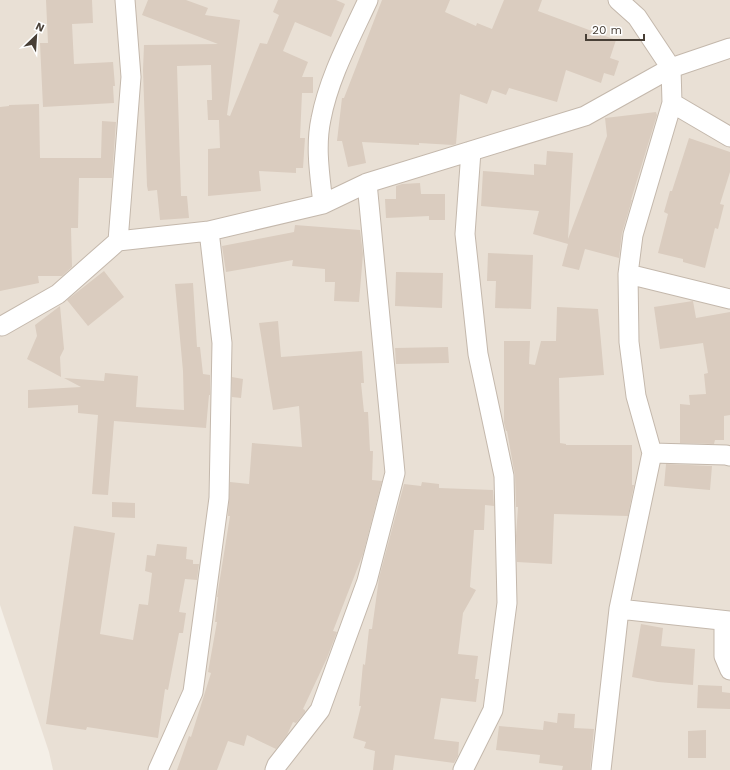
<svg xmlns="http://www.w3.org/2000/svg" width="730" height="770" font-family="'Work Sans',sans-serif">
  <style>
    .residential { fill: #e9e0d5 }
    .building { fill: #daccbf }
    .lines { fill: none; stroke-linecap: round; stroke-linejoin: round }
    .minor-casing { stroke: #c4b8ac; stroke-width: 21 }
    .minor { stroke: #fff; stroke-width: 19 }
  </style>
  <rect width="100%" height="100%" fill="#f4efe7"/>
  <path class="residential" d="M 0,0 L 730,0 L 730,770 L 53,770 L 49,752 L 0,605 Z"/>
  <path class="building" d="M 46,0 L 92,0 L 93,23 L 72,24 L 74,64 L 113,62 L 115,86 L 113,86 L 114,103 L 43,107 L 40,43 L 48,43 Z
    M 148,0 L 186,0 L 208,8 L 205,15 L 240,20 L 227,115 L 230,116 L 260,43 L 267,44 L 279,15 L 273,12 L 278,0 L 336,0 L 345,4 L 331,37 L 295,22 L 283,51 L 308,62 L 302,77 L 313,77 L 313,93 L 302,93 L 300,138 L 305,138 L 303,168 L 296,168 L 296,173 L 259,171 L 261,191 L 208,196 L 208,149 L 220,148 L 219,120 L 208,120 L 207,100 L 212,100 L 211,65 L 177,66 L 181,196 L 187,196 L 189,218 L 160,220 L 157,190 L 148,191 L 147,186 L 143,70 L 144,45 L 218,44 L 142,15 Z
    M 382,0 L 450,0 L 445,12 L 476,26 L 477,23 L 492,29 L 504,0 L 542,0 L 538,11 L 616,40 L 610,58 L 619,61 L 614,76 L 604,73 L 601,83 L 566,70 L 557,102 L 509,88 L 506,95 L 492,90 L 487,104 L 460,94 L 456,144 L 453,145 L 419,143 L 419,145 L 362,142 L 366,163 L 348,167 L 342,141 L 337,141 L 342,98 L 344,98 Z
    M 39,104 L 40,158 L 101,158 L 102,121 L 116,122 L 112,178 L 79,178 L 78,228 L 71,228 L 72,267 L 62,276 L 38,276 L 39,283 L 0,291 L 0,107 L 9,106 L 9,105 Z
    M 656,112 L 657,115 L 631,200 L 632,200 L 622,233 L 619,258 L 585,249 L 579,270 L 562,266 L 568,244 L 533,234 L 539,211 L 481,206 L 483,171 L 534,175 L 534,164 L 546,165 L 547,151 L 573,153 L 568,239 L 607,136 L 605,118 Z
    M 689,138 L 730,152 L 730,172 L 720,204 L 724,205 L 718,229 L 715,228 L 705,268 L 683,262 L 683,259 L 658,253 L 668,214 L 664,212 L 670,191 L 672,191 Z
    M 420,183 L 421,194 L 445,194 L 445,220 L 429,220 L 429,216 L 386,218 L 385,199 L 396,199 L 396,186 L 402,184 Z
    M 295,225 L 360,230 L 363,254 L 359,302 L 334,301 L 335,282 L 325,282 L 325,269 L 292,266 L 293,260 L 226,272 L 222,246 L 294,232 Z
    M 488,253 L 533,255 L 531,309 L 495,308 L 496,281 L 487,281 Z
    M 104,271 L 124,297 L 88,326 L 67,300 Z
    M 396,272 L 443,273 L 442,308 L 395,306 Z
    M 193,283 L 197,347 L 200,347 L 203,374 L 210,375 L 210,395 L 209,395 L 206,428 L 114,421 L 108,495 L 92,494 L 98,415 L 78,413 L 78,405 L 28,408 L 28,390 L 81,387 L 64,378 L 104,381 L 105,373 L 138,376 L 136,407 L 184,410 L 183,371 L 175,284 Z
    M 693,301 L 696,318 L 730,312 L 730,415 L 724,416 L 724,440 L 715,440 L 714,444 L 680,443 L 680,404 L 690,405 L 689,395 L 706,394 L 704,374 L 708,373 L 703,343 L 660,349 L 654,307 Z
    M 60,306 L 64,349 L 60,357 L 61,377 L 27,359 L 37,336 L 35,325 Z
    M 557,307 L 598,309 L 604,375 L 559,378 L 560,443 L 566,444 L 566,445 L 632,445 L 632,485 L 634,485 L 628,516 L 554,514 L 552,564 L 517,562 L 516,536 L 518,507 L 516,507 L 515,476 L 507,431 L 506,431 L 504,423 L 504,341 L 530,341 L 529,364 L 535,365 L 541,341 L 556,341 Z
    M 278,321 L 281,357 L 362,351 L 364,383 L 361,383 L 364,412 L 368,412 L 370,451 L 373,451 L 372,480 L 382,481 L 363,554 L 333,631 L 337,632 L 327,658 L 303,709 L 305,710 L 305,712 L 296,723 L 293,722 L 287,735 L 276,749 L 247,735 L 244,746 L 228,741 L 217,770 L 177,770 L 189,736 L 191,737 L 211,673 L 208,672 L 217,622 L 215,622 L 218,597 L 217,597 L 230,516 L 228,516 L 230,482 L 249,484 L 252,443 L 302,447 L 299,406 L 273,410 L 259,323 Z
    M 448,347 L 449,363 L 396,364 L 395,348 Z
    M 232,377 L 243,379 L 241,398 L 232,397 Z
    M 666,464 L 712,466 L 710,490 L 664,486 Z
    M 422,482 L 439,484 L 439,488 L 493,490 L 494,506 L 485,505 L 484,530 L 474,530 L 470,587 L 476,590 L 463,613 L 458,654 L 478,656 L 475,679 L 479,679 L 476,702 L 441,698 L 434,739 L 459,742 L 458,756 L 454,763 L 395,755 L 393,770 L 373,770 L 375,751 L 364,748 L 366,742 L 353,738 L 361,706 L 359,706 L 363,664 L 365,665 L 369,629 L 372,629 L 379,578 L 404,484 L 421,486 Z
    M 112,502 L 135,503 L 135,518 L 112,517 Z
    M 74,526 L 115,533 L 100,634 L 133,640 L 139,604 L 148,605 L 152,573 L 145,571 L 147,555 L 155,556 L 157,544 L 187,547 L 186,559 L 193,560 L 193,564 L 199,564 L 197,580 L 185,579 L 179,612 L 186,613 L 183,633 L 179,633 L 168,690 L 165,689 L 158,738 L 87,727 L 86,730 L 46,724 Z
    M 641,624 L 663,628 L 661,646 L 695,649 L 693,685 L 658,682 L 632,677 Z
    M 698,685 L 722,686 L 722,692 L 730,693 L 730,709 L 697,708 Z
    M 558,713 L 575,714 L 574,728 L 594,729 L 590,770 L 562,770 L 563,766 L 539,763 L 540,755 L 496,750 L 499,726 L 543,730 L 544,721 L 557,723 Z
    M 706,730 L 706,758 L 688,758 L 688,731 Z"/>
  <g class="lines">
    <defs>
      <path id="minor" d="M 618,0 L 637,17 L 671,68 L 672,103 L 730,137
        M 323,204 C 320,176 315,147 321,119 C 329,77 350,39 368,0
        M 118,241 L 131,77 L 125,0
        M 628,274 L 730,299
        M 2,326 L 58,294 L 118,241 L 209,231 L 323,204 L 367,183 L 585,116 L 671,68 L 730,48
        M 652,453 L 726,455 L 730,456
        M 619,609 L 730,621
        M 724,621 L 724,656 L 730,670
        M 158,770 L 193,692 L 219,498 L 222,343 L 209,231
        M 275,770 L 277,765 L 320,710 L 367,581 L 395,473 L 367,183
        M 463,770 L 493,710 L 507,603 L 504,476 L 478,354 L 465,234 L 471,151
        M 601,770 L 619,609 L 652,453 L 636,396 L 629,342 L 628,274 L 633,235 L 672,103"/>
    </defs>
    <use href="#minor" class="minor-casing"/>
    <use href="#minor" class="minor"/>
  </g>
  <g transform="translate(36 36) rotate(25)" stroke="#ffffff" stroke-width="3" paint-order="stroke">
  <path d="M0-3L7 15L0 10L-7 15Z" fill="#483f36"/>
  <text y="-6" font-size="11" font-weight="bold" text-anchor="middle" fill="#483f36">N</text>
  </g>
  <path d="M586 34v6h58v-6" fill="none" stroke="#483f36" stroke-width="2"/>
  <text x="592" y="34" font-size="12" fill="#483f36" stroke="#ffffff" stroke-width="3" paint-order="stroke">20 m</text>
</svg>
